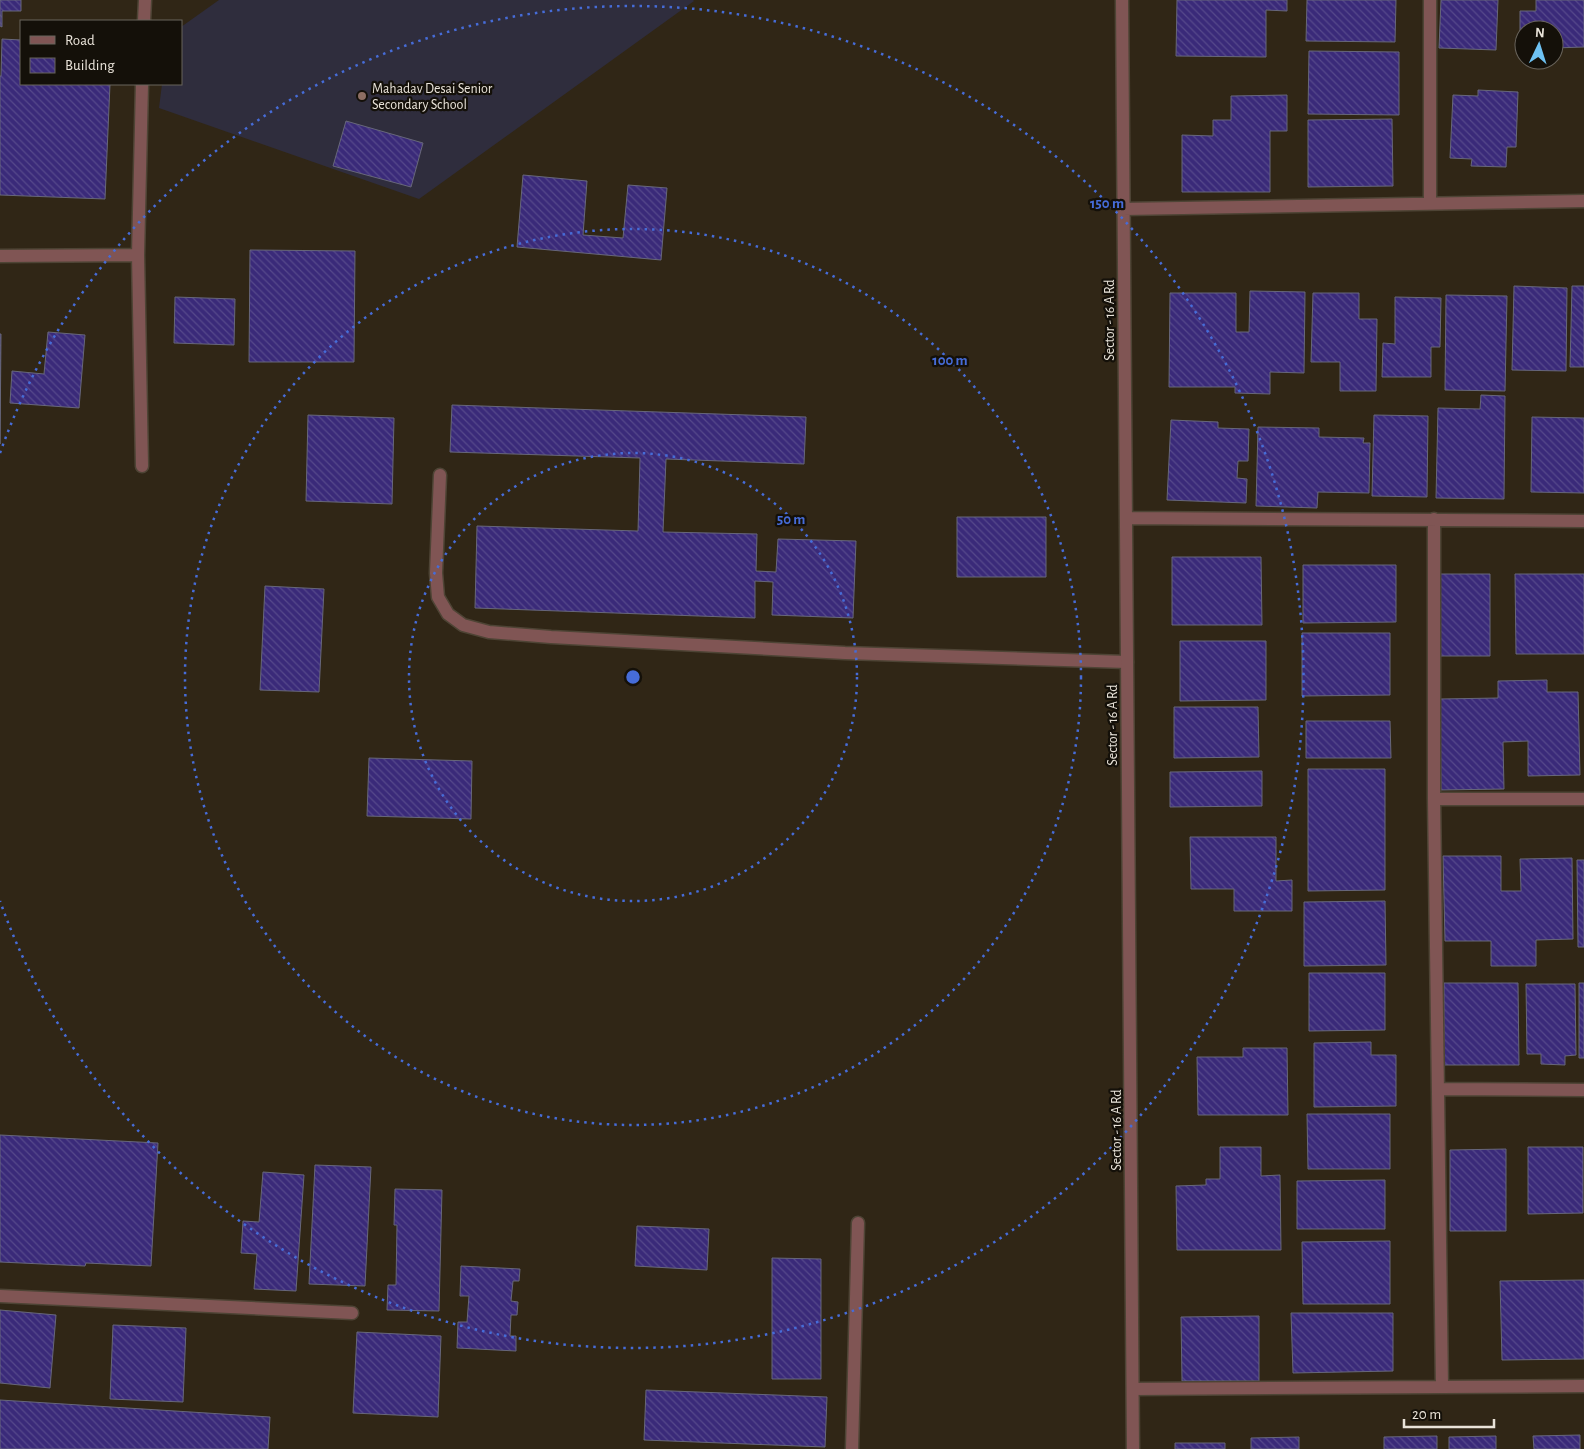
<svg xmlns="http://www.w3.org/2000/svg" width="1584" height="1449" font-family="'Alegreya Sans',sans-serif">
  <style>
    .education { fill: #2f2d3d }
    .building { fill: url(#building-back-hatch); stroke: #67677a }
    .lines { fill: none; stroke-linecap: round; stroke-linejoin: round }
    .lane-casing { stroke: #4e4435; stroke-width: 15 }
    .street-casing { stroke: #4e4435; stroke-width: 15 }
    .lane { stroke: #805554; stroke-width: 12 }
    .street { stroke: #805554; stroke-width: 12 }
    .ring { fill: none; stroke: #466cd8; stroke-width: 2.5; stroke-dasharray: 2.5 5 }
    .education-dot { fill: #8d6e63; stroke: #141009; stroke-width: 2 }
    .labels { text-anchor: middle; stroke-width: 4.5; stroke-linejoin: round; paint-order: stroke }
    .poi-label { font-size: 14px; fill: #e9e3d9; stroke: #141009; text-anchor: start }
    .street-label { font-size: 14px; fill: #e9e3d9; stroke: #141009 }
    .centre { fill: #466cd8; stroke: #141009; stroke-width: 2.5 }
    .ring-label { font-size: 15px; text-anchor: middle; font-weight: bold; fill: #466cd8; stroke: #141009; stroke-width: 4.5; stroke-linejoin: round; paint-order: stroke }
  </style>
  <defs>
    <pattern id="building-back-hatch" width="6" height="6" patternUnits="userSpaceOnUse" patternTransform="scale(1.25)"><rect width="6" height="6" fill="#3a2a79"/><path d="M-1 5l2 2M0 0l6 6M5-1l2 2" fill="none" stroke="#56498b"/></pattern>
  </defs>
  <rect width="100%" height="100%" fill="#302616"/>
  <path class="education" d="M 219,0 L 693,0 L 694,1 L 419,199 L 159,108 L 162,84 L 181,84 L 181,27 Z"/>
  <path class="building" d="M 0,0 L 21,0 L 21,11 L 2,11 L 2,27 L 0,26 Z
    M 1177,0 L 1287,0 L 1287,11 L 1266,10 L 1266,57 L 1176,56 Z
    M 1307,0 L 1396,0 L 1395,42 L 1306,41 Z
    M 1441,0 L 1498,0 L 1496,50 L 1439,48 Z
    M 1536,0 L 1584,0 L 1584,47 L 1554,48 L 1554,30 L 1524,30 L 1524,48 L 1520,48 L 1520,11 L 1536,11 Z
    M 2,39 L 21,40 L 21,84 L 110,84 L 105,199 L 0,195 L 0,76 L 1,76 Z
    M 1309,51 L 1399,52 L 1399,115 L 1308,114 Z
    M 1478,90 L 1518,92 L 1516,147 L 1507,147 L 1506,167 L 1471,166 L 1472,159 L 1450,158 L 1453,95 L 1478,96 Z
    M 1287,95 L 1287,131 L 1270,131 L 1270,192 L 1182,192 L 1182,135 L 1213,136 L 1213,120 L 1231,120 L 1231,96 Z
    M 1392,119 L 1393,186 L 1308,187 L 1308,120 Z
    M 346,121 L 423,143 L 411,187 L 333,166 Z
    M 523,175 L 587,181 L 583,235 L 623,238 L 628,185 L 667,188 L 661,260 L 517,247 Z
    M 250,250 L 355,251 L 354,362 L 249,362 Z
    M 1514,286 L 1567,288 L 1566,371 L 1512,370 Z
    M 1572,286 L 1584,286 L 1584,367 L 1570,367 Z
    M 1250,291 L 1305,292 L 1304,373 L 1270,372 L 1270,394 L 1235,393 L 1235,387 L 1169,387 L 1170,293 L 1236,293 L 1236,332 L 1249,332 Z
    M 1313,293 L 1359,293 L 1359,319 L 1377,319 L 1376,391 L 1340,391 L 1340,362 L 1311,362 Z
    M 1446,295 L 1507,296 L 1505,391 L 1445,390 Z
    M 175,297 L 235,299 L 234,345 L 174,343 Z
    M 1395,297 L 1441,298 L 1440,347 L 1431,347 L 1431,377 L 1382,377 L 1383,343 L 1395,344 Z
    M 48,332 L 85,335 L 79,408 L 10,403 L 12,371 L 44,374 Z
    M 0,334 L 1,334 L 0,444 Z
    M 1481,395 L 1505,396 L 1504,499 L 1436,498 L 1438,408 L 1480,409 Z
    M 452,405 L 806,417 L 804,464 L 666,459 L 663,532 L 757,534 L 756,571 L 776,572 L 778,539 L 856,541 L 853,618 L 772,615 L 773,582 L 755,581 L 755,618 L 475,608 L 477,526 L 638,531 L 640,458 L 450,452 Z
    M 308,415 L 394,418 L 392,504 L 306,501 Z
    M 1374,415 L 1428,416 L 1427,497 L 1372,496 Z
    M 1532,417 L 1584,418 L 1584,493 L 1531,492 Z
    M 1171,420 L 1218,422 L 1218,428 L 1249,429 L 1248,461 L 1238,461 L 1237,478 L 1247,479 L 1246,503 L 1167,500 Z
    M 1258,427 L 1319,428 L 1319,437 L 1364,438 L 1363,443 L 1370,443 L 1369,493 L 1318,492 L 1317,508 L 1256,506 Z
    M 957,517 L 1046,517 L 1046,577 L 957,577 Z
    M 1172,557 L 1261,557 L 1262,625 L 1172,625 Z
    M 1303,565 L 1396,565 L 1396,622 L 1303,623 Z
    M 1440,574 L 1490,574 L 1490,656 L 1440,656 Z
    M 1515,574 L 1584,574 L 1584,654 L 1516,654 Z
    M 265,586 L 324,589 L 319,692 L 260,690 Z
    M 1302,633 L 1390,633 L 1390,695 L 1302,696 Z
    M 1180,641 L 1266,641 L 1266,700 L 1180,701 Z
    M 1547,680 L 1547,692 L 1578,692 L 1580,775 L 1528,776 L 1528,741 L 1503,742 L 1504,789 L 1441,790 L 1440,699 L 1498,698 L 1498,681 Z
    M 1174,707 L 1258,707 L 1259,757 L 1174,758 Z
    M 1306,721 L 1390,721 L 1391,758 L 1306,758 Z
    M 369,758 L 472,761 L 471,819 L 367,816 Z
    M 1308,769 L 1385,769 L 1385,890 L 1308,891 Z
    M 1262,771 L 1262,806 L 1170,807 L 1170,772 Z
    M 1190,837 L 1276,837 L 1276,881 L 1292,880 L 1292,911 L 1234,911 L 1234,889 L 1191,889 Z
    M 1443,856 L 1501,856 L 1501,891 L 1521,891 L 1520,859 L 1572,858 L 1573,939 L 1536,940 L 1536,966 L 1491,966 L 1491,941 L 1445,941 Z
    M 1577,860 L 1584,860 L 1584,947 L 1578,947 Z
    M 1385,901 L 1386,965 L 1304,966 L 1304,902 Z
    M 1309,973 L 1385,973 L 1385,1030 L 1309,1031 Z
    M 1444,983 L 1518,983 L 1519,1065 L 1444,1065 Z
    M 1579,983 L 1584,983 L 1584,1058 L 1579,1058 Z
    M 1526,984 L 1575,984 L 1576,1055 L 1565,1056 L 1565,1065 L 1541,1064 L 1541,1054 L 1527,1054 Z
    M 1371,1042 L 1371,1055 L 1396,1055 L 1396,1106 L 1314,1107 L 1314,1043 Z
    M 1243,1048 L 1287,1048 L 1288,1115 L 1198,1115 L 1197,1057 L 1243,1057 Z
    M 1307,1114 L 1390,1114 L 1390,1169 L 1308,1169 Z
    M 0,1135 L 158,1143 L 151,1266 L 86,1263 L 85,1266 L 0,1262 Z
    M 1220,1147 L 1261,1147 L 1261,1176 L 1280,1175 L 1281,1250 L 1177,1250 L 1176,1186 L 1206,1185 L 1206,1179 L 1220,1179 Z
    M 1528,1147 L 1583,1147 L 1583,1213 L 1528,1214 Z
    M 1506,1149 L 1506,1231 L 1450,1231 L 1450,1150 Z
    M 315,1165 L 371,1167 L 365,1286 L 309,1284 Z
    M 263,1172 L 304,1175 L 296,1291 L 254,1289 L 257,1254 L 241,1253 L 243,1221 L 259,1222 Z
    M 1385,1180 L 1385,1229 L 1297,1229 L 1297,1181 Z
    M 395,1189 L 442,1190 L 439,1311 L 387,1310 L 388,1285 L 396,1285 L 397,1225 L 394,1225 Z
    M 637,1226 L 709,1229 L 707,1270 L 635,1266 Z
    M 1390,1241 L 1390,1304 L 1303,1304 L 1302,1242 Z
    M 772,1258 L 821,1259 L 821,1379 L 772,1379 Z
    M 461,1266 L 520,1269 L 519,1281 L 513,1281 L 511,1301 L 518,1302 L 517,1315 L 511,1315 L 510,1336 L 516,1336 L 516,1351 L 457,1348 L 458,1322 L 467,1322 L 469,1296 L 460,1296 Z
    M 1584,1280 L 1584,1359 L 1502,1360 L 1500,1281 Z
    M 0,1310 L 56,1315 L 50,1388 L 0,1383 Z
    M 1291,1313 L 1393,1313 L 1393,1371 L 1293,1373 Z
    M 1259,1316 L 1259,1381 L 1182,1381 L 1181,1317 Z
    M 113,1325 L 186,1328 L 183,1402 L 110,1399 Z
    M 357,1332 L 441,1336 L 438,1417 L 353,1413 Z
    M 646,1390 L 827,1397 L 825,1447 L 644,1440 Z
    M 0,1400 L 270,1417 L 268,1449 L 0,1449 Z
    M 1580,1435 L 1580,1449 L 1534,1449 L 1533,1436 Z
    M 1437,1436 L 1437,1449 L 1384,1449 L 1384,1437 Z
    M 1496,1436 L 1496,1449 L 1449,1449 L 1449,1437 Z
    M 1299,1437 L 1299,1449 L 1251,1449 L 1251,1438 Z
    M 1175,1443 L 1225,1443 L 1225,1449 L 1175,1449 Z"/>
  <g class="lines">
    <defs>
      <path id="lane" d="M 440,475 L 436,573 L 438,597 L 448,614 L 463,625 L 489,632 L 551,637 L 845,653 L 1127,662
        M 0,1296 L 352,1313
        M 852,1449 L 858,1223"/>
      <path id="street" d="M 1122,0 L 1133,1449
        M 1430,0 L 1430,203
        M 144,21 L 145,0
        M 1123,209 L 1584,201
        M 0,256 L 138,255
        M 142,466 L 138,255 L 142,84
        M 1126,518 L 1584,521
        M 1434,519 L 1434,799 L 1442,1387
        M 1434,799 L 1584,799
        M 1438,1089 L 1584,1090
        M 1133,1389 L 1584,1386"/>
    </defs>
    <use href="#lane" class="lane-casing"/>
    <use href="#street" class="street-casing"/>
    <use href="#lane" class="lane"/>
    <use href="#street" class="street"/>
  </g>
  <g class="ring">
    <circle cx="633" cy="677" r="224"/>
    <circle cx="633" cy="677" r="448"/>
    <path d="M0 453A671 671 0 1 1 0 901"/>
  </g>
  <circle class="education-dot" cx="362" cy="96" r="5"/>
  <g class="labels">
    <g class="poi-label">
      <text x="372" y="93">Mahadav Desai Senior<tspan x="372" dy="16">Secondary School</tspan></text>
    </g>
    <g class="street-label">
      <text transform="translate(1109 320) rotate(-90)" y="5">Sector - 16 A Rd</text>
      <text transform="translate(1112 725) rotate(-90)" y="5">Sector - 16 A Rd</text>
      <text transform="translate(1116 1130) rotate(-90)" y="5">Sector - 16 A Rd</text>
    </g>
  </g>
  <circle cx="633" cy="677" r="8" class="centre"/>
  <g class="ring-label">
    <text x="1107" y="208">150 m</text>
    <text x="950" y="365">100 m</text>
    <text x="791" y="524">50 m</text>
  </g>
  <rect x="20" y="20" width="162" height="65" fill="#141009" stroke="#69645c"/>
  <rect x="30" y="36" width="25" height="8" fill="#805554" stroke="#69645c"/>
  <text x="65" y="45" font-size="15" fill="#e9e3d9">Road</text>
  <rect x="30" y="58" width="25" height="15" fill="url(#building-back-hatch)" stroke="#69645c"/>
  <text x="65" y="70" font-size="15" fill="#e9e3d9">Building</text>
  <g transform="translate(1539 45) rotate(4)"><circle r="24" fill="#141009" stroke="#69645c"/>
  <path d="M0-4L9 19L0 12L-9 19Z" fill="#6ec2f3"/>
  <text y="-8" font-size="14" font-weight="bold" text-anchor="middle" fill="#e9e3d9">N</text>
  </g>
  <path d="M1404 1419v8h90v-8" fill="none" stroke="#e9e3d9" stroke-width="2.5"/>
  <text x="1412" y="1419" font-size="15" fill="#e9e3d9" stroke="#141009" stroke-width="4" paint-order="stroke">20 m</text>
</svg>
